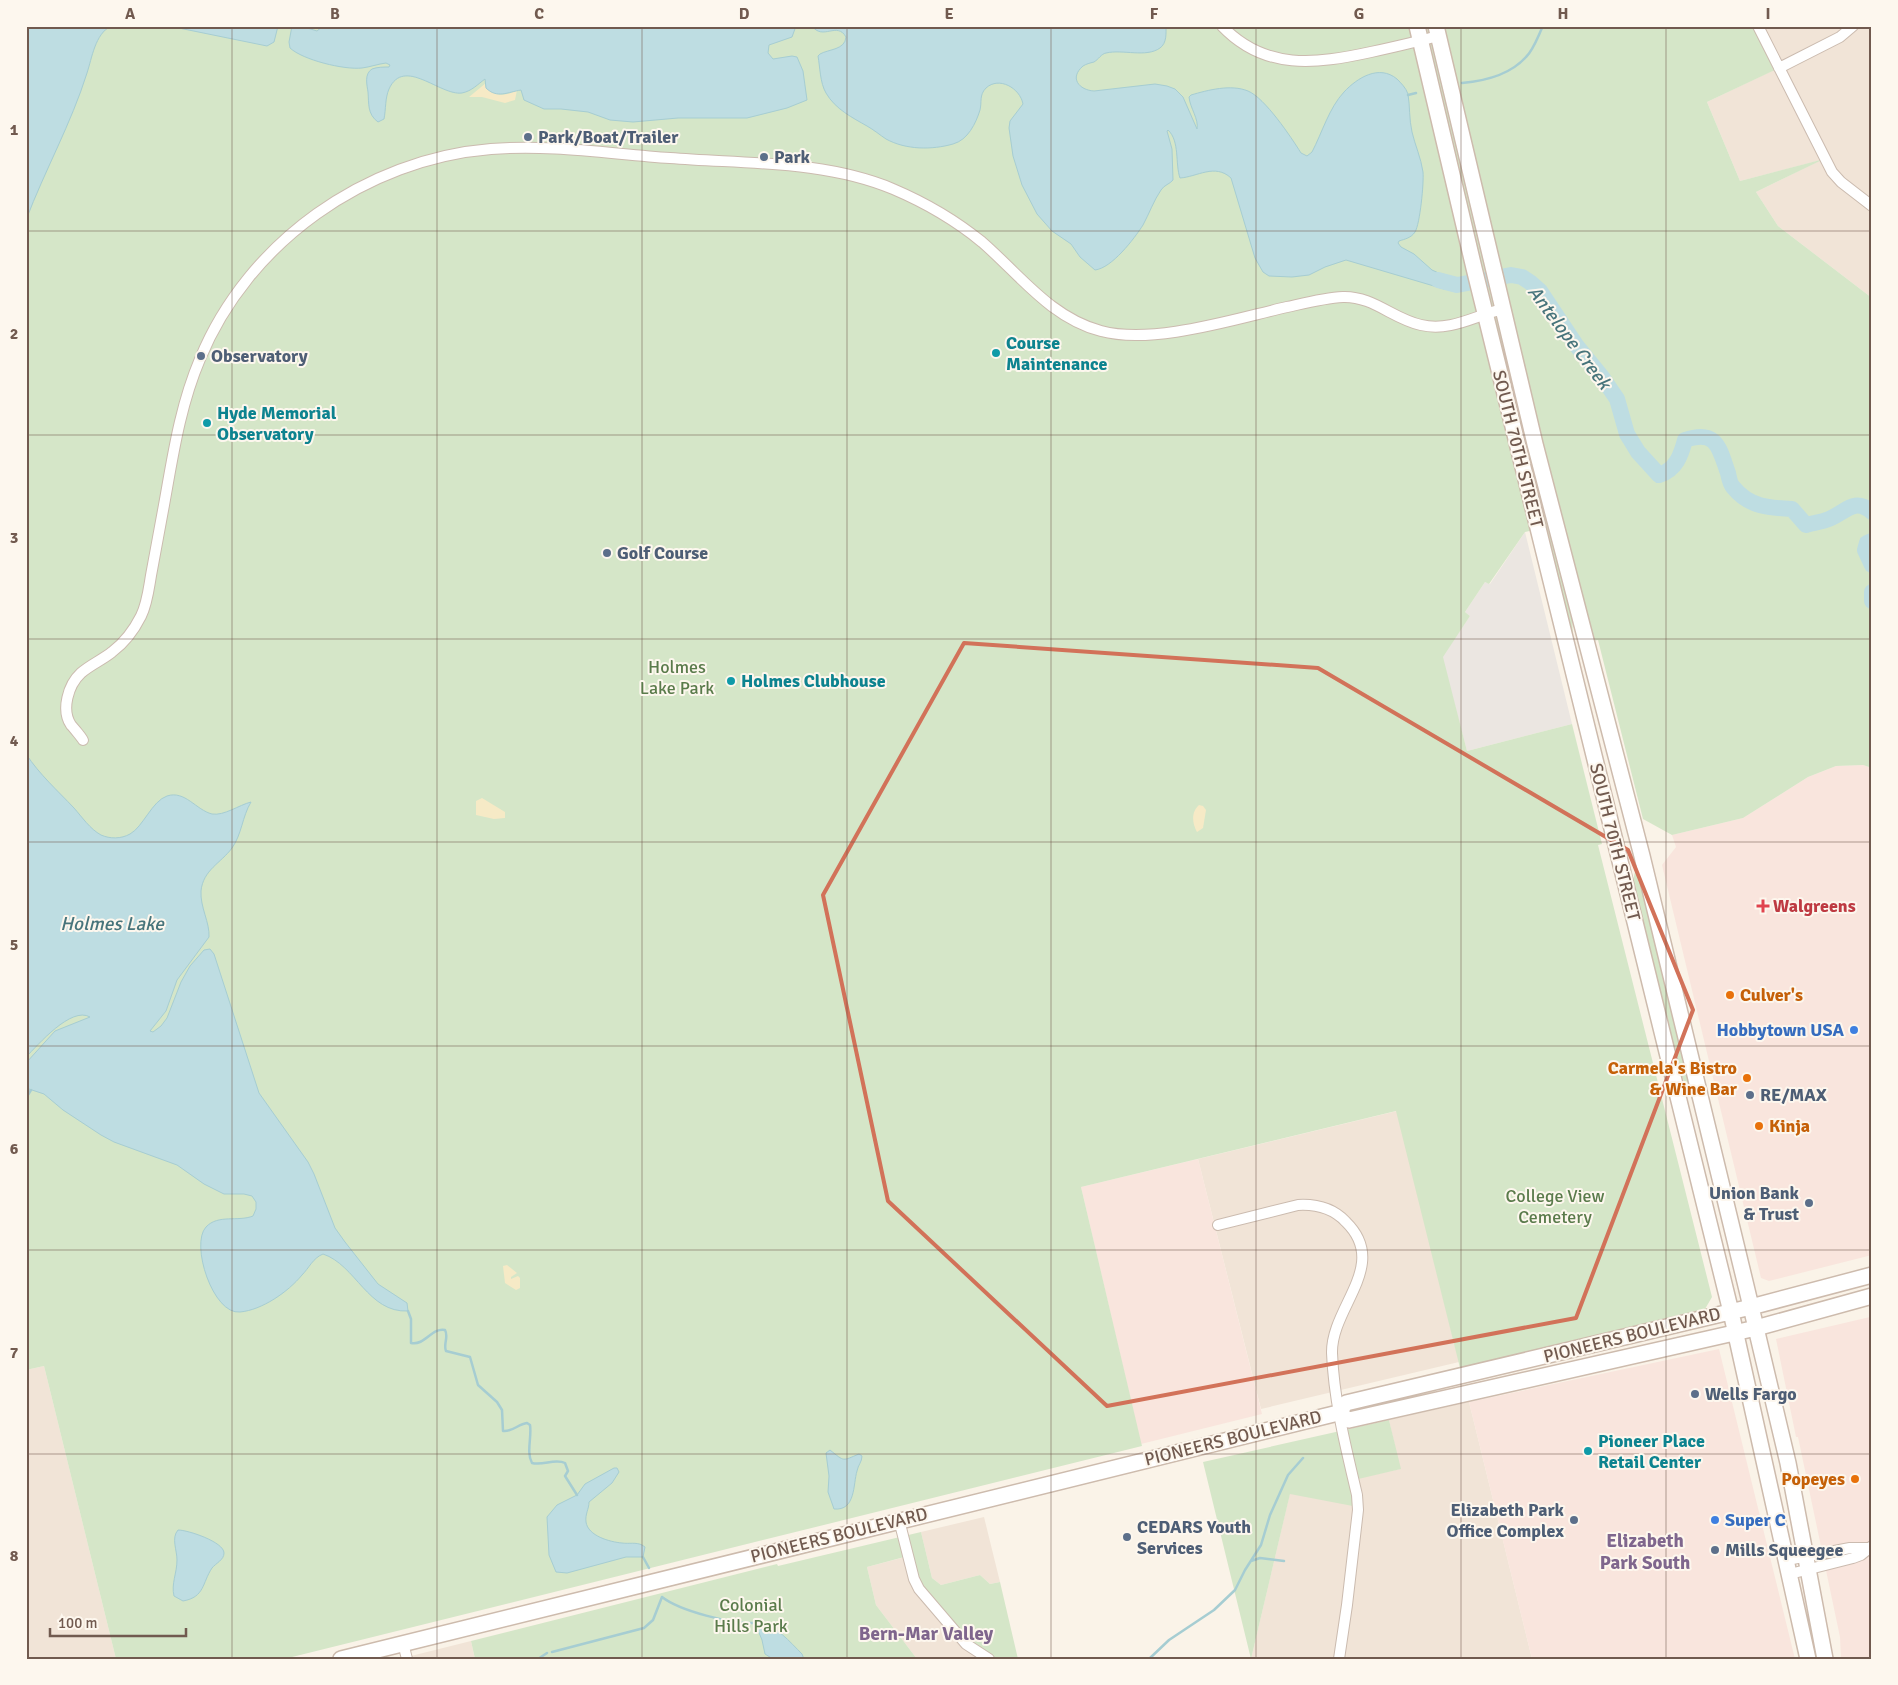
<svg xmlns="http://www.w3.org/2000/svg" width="1898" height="1685" font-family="Signika,sans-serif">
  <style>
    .residential { fill: #f1e4d7 }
    .commercial { fill: #f9e5dd }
    .industrial { fill: #ebe6e1 }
    .green { fill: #d5e6c8 }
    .sand { fill: #f6eac6 }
    .water { fill: #bedde2; stroke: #a6cdd2 }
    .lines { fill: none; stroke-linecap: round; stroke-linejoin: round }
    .stream { stroke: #a6cdd2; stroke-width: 2.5 }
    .river { stroke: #bedde2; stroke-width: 16 }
    .minor-casing { stroke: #cbbbaf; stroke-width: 12 }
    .secondary-casing { stroke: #cdbbad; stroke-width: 18 }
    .minor { stroke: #fff; stroke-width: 10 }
    .secondary { stroke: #fff; stroke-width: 15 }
    .marked { fill: none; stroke: #d27259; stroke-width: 4; stroke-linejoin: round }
    .grid { fill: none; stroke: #715a4f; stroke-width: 1; stroke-opacity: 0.55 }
    .service-dot { fill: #5c6f8a; stroke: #fdf7ee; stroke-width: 2 }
    .culture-dot { fill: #0f9aa8; stroke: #fdf7ee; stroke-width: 2 }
    .health-dot { fill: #e0444e; stroke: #fdf7ee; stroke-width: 2 }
    .food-dot { fill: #e8710a; stroke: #fdf7ee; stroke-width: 2 }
    .shop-dot { fill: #3f7fe0; stroke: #fdf7ee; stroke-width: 2 }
    .labels { text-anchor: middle; stroke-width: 4; stroke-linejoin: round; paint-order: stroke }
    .service-label { font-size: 18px; font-weight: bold; fill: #4e5e75; stroke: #fdf7ee; text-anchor: start }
    .culture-label { font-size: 18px; font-weight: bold; fill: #0d838f; stroke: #fdf7ee; text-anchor: start }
    .street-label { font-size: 18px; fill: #715a4f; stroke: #fdf7ee }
    .park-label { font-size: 18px; fill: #5a7b4b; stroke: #fdf7ee }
    .health-label { font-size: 18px; font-weight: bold; fill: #be3a42; stroke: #fdf7ee; text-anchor: start }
    .food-label { font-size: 18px; font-weight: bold; fill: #c56008; stroke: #fdf7ee; text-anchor: start }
    .shop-label { font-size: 18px; font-weight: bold; fill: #366cbe; stroke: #fdf7ee; text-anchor: end }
    .water-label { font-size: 19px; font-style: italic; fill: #47747b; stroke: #fdf7ee }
    .neighbourhood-label { font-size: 19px; font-weight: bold; fill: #7f668d; stroke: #fdf7ee }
    .neatline { fill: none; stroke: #715a4f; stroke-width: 2 }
    .grid-label { font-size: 16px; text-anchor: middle; font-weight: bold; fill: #715a4f }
  </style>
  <rect width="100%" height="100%" fill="#faf3e8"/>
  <path class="residential" d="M 1758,26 L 1872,26 L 1872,298 L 1778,226 L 1756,192 L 1821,160 L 1740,181 L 1707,102 L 1778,68 Z
    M 1397,1111 L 1459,1362 L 1261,1409 L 1198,1159 Z
    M 44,1366 L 116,1659 L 26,1659 L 26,1370 Z
    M 1469,1402 L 1532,1659 L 1251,1659 L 1290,1493 L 1400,1469 L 1389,1420 Z
    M 984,1517 L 1000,1582 L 990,1584 L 980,1575 L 941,1585 L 932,1578 L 921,1532 Z
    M 909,1556 L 989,1659 L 917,1659 L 876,1605 L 867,1567 Z
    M 471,1641 L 475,1659 L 399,1659 Z"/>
  <path class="commercial" d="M 1863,765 L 1872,768 L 1872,1255 L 1769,1281 L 1761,1278 L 1662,865 L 1676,847 L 1672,835 L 1743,818 L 1808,777 L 1836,766 Z
    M 1198,1159 L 1262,1414 L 1141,1444 L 1081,1187 Z
    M 1872,1314 L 1872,1659 L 1841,1659 L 1840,1637 L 1798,1437 L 1796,1437 L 1776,1339 L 1870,1317 L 1870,1315 Z
    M 1719,1349 L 1795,1659 L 1532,1659 L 1469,1402 Z"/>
  <path class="industrial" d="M 1525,532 L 1572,724 L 1467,751 L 1442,657 L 1470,616 L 1465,612 L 1485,582 L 1490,584 Z"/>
  <path class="green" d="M 26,26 L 1758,26 L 1779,68 L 1707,102 L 1740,181 L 1824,159 L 1756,192 L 1778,226 L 1872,298 L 1872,768 L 1863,765 L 1836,766 L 1808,777 L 1743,818 L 1672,835 L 1643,819 L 1598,640 L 1588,642 L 1572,613 L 1573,640 L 1543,528 L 1525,532 L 1489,584 L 1485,582 L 1465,612 L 1470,616 L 1443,657 L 1467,751 L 1572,724 L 1602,844 L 1598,845 L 1712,1297 L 1705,1309 L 1460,1368 L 1396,1111 L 1081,1187 L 1142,1446 L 284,1659 L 116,1659 L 44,1366 L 26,1370 Z
    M 1638,871 L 1695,1104 L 1694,1104 L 1676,1063 L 1632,884 L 1635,872 Z
    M 1389,1420 L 1401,1469 L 1354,1480 L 1358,1507 L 1290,1494 L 1251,1659 L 1203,1462 Z
    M 921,1532 L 932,1578 L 941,1585 L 980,1575 L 990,1584 L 1000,1582 L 1018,1659 L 989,1659 L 975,1651 L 924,1595 L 908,1556 L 867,1567 L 876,1605 L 917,1659 L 475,1659 L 471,1641 L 777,1564 L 778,1566 Z"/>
  <path class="sand" d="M 486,83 L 485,86 C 495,97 505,97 517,90 L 515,100 L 505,103 L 482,97 L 469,97 Z
    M 482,798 L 505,812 L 505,818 L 494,819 L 476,815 L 476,801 Z
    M 1199,805 L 1203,806 L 1206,810 L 1203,828 L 1197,832 C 1192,823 1191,812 1199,805 Z
    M 507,1265 L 517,1273 L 511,1277 L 511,1279 L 518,1276 L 520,1278 L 520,1288 L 516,1290 L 505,1283 L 503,1266 Z"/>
  <path class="water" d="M 26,26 L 111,26 C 95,34 92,58 87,73 C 71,124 45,170 26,220 Z
    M 169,26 L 278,26 L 274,42 L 267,46 Z
    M 292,26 L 301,26 L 317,31 L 323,26 L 796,26 L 792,37 L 769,45 L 768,53 L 773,59 L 792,56 L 797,57 L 803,71 L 807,100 L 787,108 L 747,118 L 678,118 L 633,122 L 610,120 L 588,112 L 561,109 L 544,109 L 524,100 L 521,90 C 508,92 497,99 486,88 L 485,79 C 478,84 472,91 462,93 C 440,96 404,56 389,89 C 385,98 386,109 384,119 L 378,122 C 367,114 369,103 368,92 C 367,85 364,74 372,69 C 377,67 384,67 389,67 L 390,65 L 386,63 C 378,64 370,67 362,68 C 344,70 303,60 290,48 L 289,42 Z
    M 812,26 L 1166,26 C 1166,33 1167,43 1160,48 C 1146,58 1123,49 1106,53 C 1101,54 1099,59 1094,62 C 1090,63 1086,64 1083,66 C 1069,78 1079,90 1094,91 L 1155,84 L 1167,86 L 1175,89 L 1183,97 L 1197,129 C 1199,119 1190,108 1189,97 L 1191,95 C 1208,90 1231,84 1248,91 C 1265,98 1291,137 1301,153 L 1307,156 L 1312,152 C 1322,133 1329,108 1344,92 C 1357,78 1379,64 1397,79 C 1401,83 1406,88 1408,94 C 1410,106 1409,119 1412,132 C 1415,145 1421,158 1423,172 C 1424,183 1420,224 1415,232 C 1411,238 1405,239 1399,241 L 1398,243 L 1401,247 L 1414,254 L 1432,270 L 1454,280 L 1457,285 L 1455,288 L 1444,289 L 1346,260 L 1325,267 L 1309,275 L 1292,277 L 1269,276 L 1263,272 L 1255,258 L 1231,178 C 1215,163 1197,177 1180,178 C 1175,164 1180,141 1168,130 L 1167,131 L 1172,149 L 1173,180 C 1170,184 1164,185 1161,190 C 1154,200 1149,214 1143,225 C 1134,239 1112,268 1095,270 L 1080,257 L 1071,244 L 1052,231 L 1037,214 L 1022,185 L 1013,156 L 1009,128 L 1010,121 L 1023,104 C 1020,88 999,76 986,88 C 979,95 982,102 980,110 C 976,123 968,140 953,144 C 932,150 906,150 886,139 C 880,135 874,130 867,126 C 853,118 835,109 826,93 C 820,83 820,67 818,56 L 820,54 C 829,49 845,50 846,37 C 837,21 823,41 812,26 Z
    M 26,754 C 40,775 57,790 74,808 C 82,817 90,829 101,835 C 110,839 121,839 130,834 C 143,827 152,801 167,796 C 185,790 196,810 212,814 C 224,816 239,805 251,802 C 242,817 242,834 232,848 C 221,863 203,870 201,891 C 200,907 210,923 209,937 L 177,980 L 166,1011 L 150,1031 L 153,1032 L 161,1026 L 167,1018 L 181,982 L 190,966 L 204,950 L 210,949 L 214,954 L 259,1093 L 308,1162 L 314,1174 L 335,1228 L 345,1242 L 378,1284 L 407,1303 L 408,1311 C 368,1313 356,1265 323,1254 C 313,1258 309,1268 302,1275 C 288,1292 262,1310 240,1312 C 213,1315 190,1244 206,1227 C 218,1214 238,1222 253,1216 L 256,1209 L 256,1202 L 252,1196 L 244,1194 L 224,1194 L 204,1184 L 177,1165 L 114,1142 L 101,1135 L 63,1110 L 44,1094 L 26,1088 L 26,1063 L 55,1031 L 90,1017 C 71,1006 38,1045 26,1057 Z
    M 830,1450 C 845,1462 842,1461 859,1454 L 862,1456 C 862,1462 858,1465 857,1471 C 853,1484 856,1511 834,1509 L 828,1492 L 829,1476 L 826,1453 Z
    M 614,1468 L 617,1468 L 619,1472 L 612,1483 L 589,1502 C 589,1509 585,1514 586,1522 C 588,1536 610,1542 622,1543 C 629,1544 636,1542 642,1545 L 645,1547 L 643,1557 L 626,1557 L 567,1573 L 556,1572 L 549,1555 L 547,1517 L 557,1505 L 577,1495 L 585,1484 Z
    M 178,1530 C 188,1530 224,1542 224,1553 C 224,1560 216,1563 212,1568 C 202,1583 205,1597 183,1601 L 174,1596 C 171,1584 177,1573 177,1560 C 177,1550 171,1538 178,1530 Z
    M 758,1622 C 776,1625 790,1642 802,1654 L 804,1659 L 773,1659 L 765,1654 L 762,1640 L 755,1623 Z"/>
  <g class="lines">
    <path class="stream" d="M 1462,83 C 1485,81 1510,75 1526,57 C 1534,49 1538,36 1543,26
      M 1408,95 L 1416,93
      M 26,1098 L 31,1090
      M 408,1311 L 411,1319 L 411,1343 C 425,1346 432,1327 445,1330 C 449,1337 443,1344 446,1351 L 470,1357 L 478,1385 L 497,1402 L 502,1410 L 503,1431 C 513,1432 518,1424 527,1423 L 530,1425 C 532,1437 526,1452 532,1463 C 543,1466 555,1458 565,1463 L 568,1471 L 565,1476 L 577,1495
      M 643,1557 L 649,1568
      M 1251,1561 L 1260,1558 L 1284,1561
      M 552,1652 L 644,1628 L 653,1620 L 662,1597 C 680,1611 731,1624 755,1623
      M 538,1659 L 547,1653
      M 1149,1659 L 1169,1640 L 1214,1610 L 1235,1590 L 1245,1570 L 1261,1545 L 1270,1515 L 1288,1475 L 1303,1458"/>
    <path class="river" d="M 1438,280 L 1457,285 L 1511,275 L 1522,277 L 1531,283 L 1540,291 L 1576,345 L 1602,377 L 1617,399 L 1627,434 L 1638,452 L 1659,475 C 1676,470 1681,455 1685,440 C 1717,429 1719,448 1728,473 C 1729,478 1730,484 1733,487 C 1749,507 1769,508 1792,509 L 1806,525 C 1813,523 1822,522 1829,519 C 1846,512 1854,497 1872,512
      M 1872,541 L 1867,543 L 1865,550 L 1872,565
      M 1872,592 L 1872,601"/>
    <defs>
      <path id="minor" d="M 1222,26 C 1265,71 1316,64 1371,52 C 1394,47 1416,42 1438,36
        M 1758,26 L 1832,172 L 1841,182 L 1872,206
        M 1779,68 L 1840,37 L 1853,26
        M 83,740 C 83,739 72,726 71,725 C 61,710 68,685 81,673 C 90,665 102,660 112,652 C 124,643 134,630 141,616 C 148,602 149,585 152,570 C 156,548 160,527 164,505 C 173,455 180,406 200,359 C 248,242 366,159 491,149 C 550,144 611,154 670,158 C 744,164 824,160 893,189 C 926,203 955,220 982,242 C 1020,275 1051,318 1101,331 C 1153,345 1234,319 1287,307 C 1305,303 1324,298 1343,297 C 1373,296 1393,319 1421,325 C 1451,332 1476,315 1503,309
        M 1218,1225 L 1298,1205 C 1316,1204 1333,1208 1346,1222 C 1390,1265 1331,1307 1332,1353 C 1334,1402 1346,1448 1357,1495 L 1358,1510 L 1347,1605 L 1339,1659
        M 899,1520 L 914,1579 L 919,1589 L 966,1644 L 989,1659
        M 1787,1560 L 1850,1548 L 1867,1548
        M 1790,1574 L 1853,1558 L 1861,1555 L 1872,1546
        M 403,1643 L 407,1659"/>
      <path id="secondary" d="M 1417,26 L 1474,268 L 1731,1312 L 1808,1659
        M 1436,26 L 1535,444 L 1642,856 L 1747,1290 L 1788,1463 L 1825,1659
        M 1338,1413 L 1349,1420 L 1756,1328 L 1872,1296
        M 341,1659 L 1338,1413 L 1346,1403 L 1751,1307 L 1872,1275"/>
    </defs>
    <use href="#minor" class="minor-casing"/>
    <use href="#secondary" class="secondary-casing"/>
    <use href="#minor" class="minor"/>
    <use href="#secondary" class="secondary"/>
  </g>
  <path class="marked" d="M 964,643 L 1318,668 L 1628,850 L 1693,1010 L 1576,1318 L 1107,1406 L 888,1201 L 823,895 Z"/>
  <path class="grid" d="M 232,26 L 232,1659M 437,26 L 437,1659M 642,26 L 642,1659M 847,26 L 847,1659M 1051,26 L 1051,1659M 1256,26 L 1256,1659M 1461,26 L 1461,1659M 1666,26 L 1666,1659M 26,231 L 1872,231M 26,435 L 1872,435M 26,639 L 1872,639M 26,842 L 1872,842M 26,1046 L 1872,1046M 26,1250 L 1872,1250M 26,1454 L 1872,1454"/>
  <g class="service-dot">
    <circle cx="528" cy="137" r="5"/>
    <circle cx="764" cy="157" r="5"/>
    <circle cx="201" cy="356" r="5"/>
    <circle cx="607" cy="553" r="5"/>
    <circle cx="1750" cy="1095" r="5"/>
    <circle cx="1809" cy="1203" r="5"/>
    <circle cx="1695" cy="1394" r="5"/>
    <circle cx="1574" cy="1520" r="5"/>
    <circle cx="1127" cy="1537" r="5"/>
    <circle cx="1715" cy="1550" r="5"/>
  </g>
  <g class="culture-dot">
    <circle cx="996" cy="353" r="5"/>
    <circle cx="207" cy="423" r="5"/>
    <circle cx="731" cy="681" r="5"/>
    <circle cx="1588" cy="1451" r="5"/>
  </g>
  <path class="health-dot" d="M1760.5 898.5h5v5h5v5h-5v5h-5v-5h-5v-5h5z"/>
  <g class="food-dot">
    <circle cx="1730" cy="995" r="5"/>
    <circle cx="1747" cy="1078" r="5"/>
    <circle cx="1759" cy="1126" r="5"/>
    <circle cx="1855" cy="1479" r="5"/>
  </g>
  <g class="shop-dot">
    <circle cx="1854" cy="1030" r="5"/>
    <circle cx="1715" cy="1520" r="5"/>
  </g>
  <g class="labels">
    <g class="service-label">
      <text x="538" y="143">Park/Boat/Trailer</text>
      <text x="774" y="163">Park</text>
      <text x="211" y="362">Observatory</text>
      <text x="617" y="559">Golf Course</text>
      <text x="1760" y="1101">RE/MAX</text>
      <text x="1799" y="1199" text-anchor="end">Union Bank<tspan x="1799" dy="21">&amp; Trust</tspan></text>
      <text x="1705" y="1400">Wells Fargo</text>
      <text x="1564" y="1516" text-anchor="end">Elizabeth Park<tspan x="1564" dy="21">Office Complex</tspan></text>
      <text x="1137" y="1533">CEDARS Youth<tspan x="1137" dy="21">Services</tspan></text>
      <text x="1725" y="1556">Mills Squeegee</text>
    </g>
    <g class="culture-label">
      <text x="1006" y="349">Course<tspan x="1006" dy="21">Maintenance</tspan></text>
      <text x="217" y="419">Hyde Memorial<tspan x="217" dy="21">Observatory</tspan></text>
      <text x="741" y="687">Holmes Clubhouse</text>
      <text x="1598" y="1447">Pioneer Place<tspan x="1598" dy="21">Retail Center</tspan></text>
    </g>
    <g class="street-label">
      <text transform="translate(1518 449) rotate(76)" y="6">SOUTH 70TH STREET</text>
      <text transform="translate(1615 842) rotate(76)" y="6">SOUTH 70TH STREET</text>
      <text transform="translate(1632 1335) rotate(-14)" y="6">PIONEERS BOULEVARD</text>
      <text transform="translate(1233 1438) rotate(-14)" y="6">PIONEERS BOULEVARD</text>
      <text transform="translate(839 1535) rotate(-14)" y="6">PIONEERS BOULEVARD</text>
    </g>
    <g class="park-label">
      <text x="677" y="673">Holmes<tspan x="677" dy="21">Lake Park</tspan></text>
      <text x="1555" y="1202">College View<tspan x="1555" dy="21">Cemetery</tspan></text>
      <text x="751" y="1611">Colonial<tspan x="751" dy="21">Hills Park</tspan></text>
    </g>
    <g class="health-label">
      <text x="1773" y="912">Walgreens</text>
    </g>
    <g class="food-label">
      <text x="1740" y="1001">Culver's</text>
      <text x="1737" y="1074" text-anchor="end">Carmela's Bistro<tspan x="1737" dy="21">&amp; Wine Bar</tspan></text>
      <text x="1769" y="1132">Kinja</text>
      <text x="1845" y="1485" text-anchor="end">Popeyes</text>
    </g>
    <g class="shop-label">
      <text x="1844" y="1036">Hobbytown USA</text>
      <text x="1725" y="1526" text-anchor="start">Super C</text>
    </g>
    <g class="water-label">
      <text transform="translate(1570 337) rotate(53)" y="7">Antelope Creek</text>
      <text x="112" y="930">Holmes Lake</text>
    </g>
    <g class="neighbourhood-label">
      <text x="1645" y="1547">Elizabeth<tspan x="1645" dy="22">Park South</tspan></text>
      <text x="926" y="1640">Bern-Mar Valley</text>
    </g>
  </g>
  <rect width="1898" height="1685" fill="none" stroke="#fdf7ee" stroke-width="55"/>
  <path d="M50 1628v8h136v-8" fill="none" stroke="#715a4f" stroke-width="2.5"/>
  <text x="58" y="1628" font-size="15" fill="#715a4f" stroke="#fdf7ee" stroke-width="4" paint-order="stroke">100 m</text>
  <rect x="28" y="28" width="1842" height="1630" class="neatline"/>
  <g class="grid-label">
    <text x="130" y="19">A</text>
    <text x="335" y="19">B</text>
    <text x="539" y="19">C</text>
    <text x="744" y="19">D</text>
    <text x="949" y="19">E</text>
    <text x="1154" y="19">F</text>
    <text x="1359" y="19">G</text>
    <text x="1563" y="19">H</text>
    <text x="1768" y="19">I</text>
    <text x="14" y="135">1</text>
    <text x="14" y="339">2</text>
    <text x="14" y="543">3</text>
    <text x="14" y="746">4</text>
    <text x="14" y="950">5</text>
    <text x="14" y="1154">6</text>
    <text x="14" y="1358">7</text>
    <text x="14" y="1561">8</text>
  </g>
</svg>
